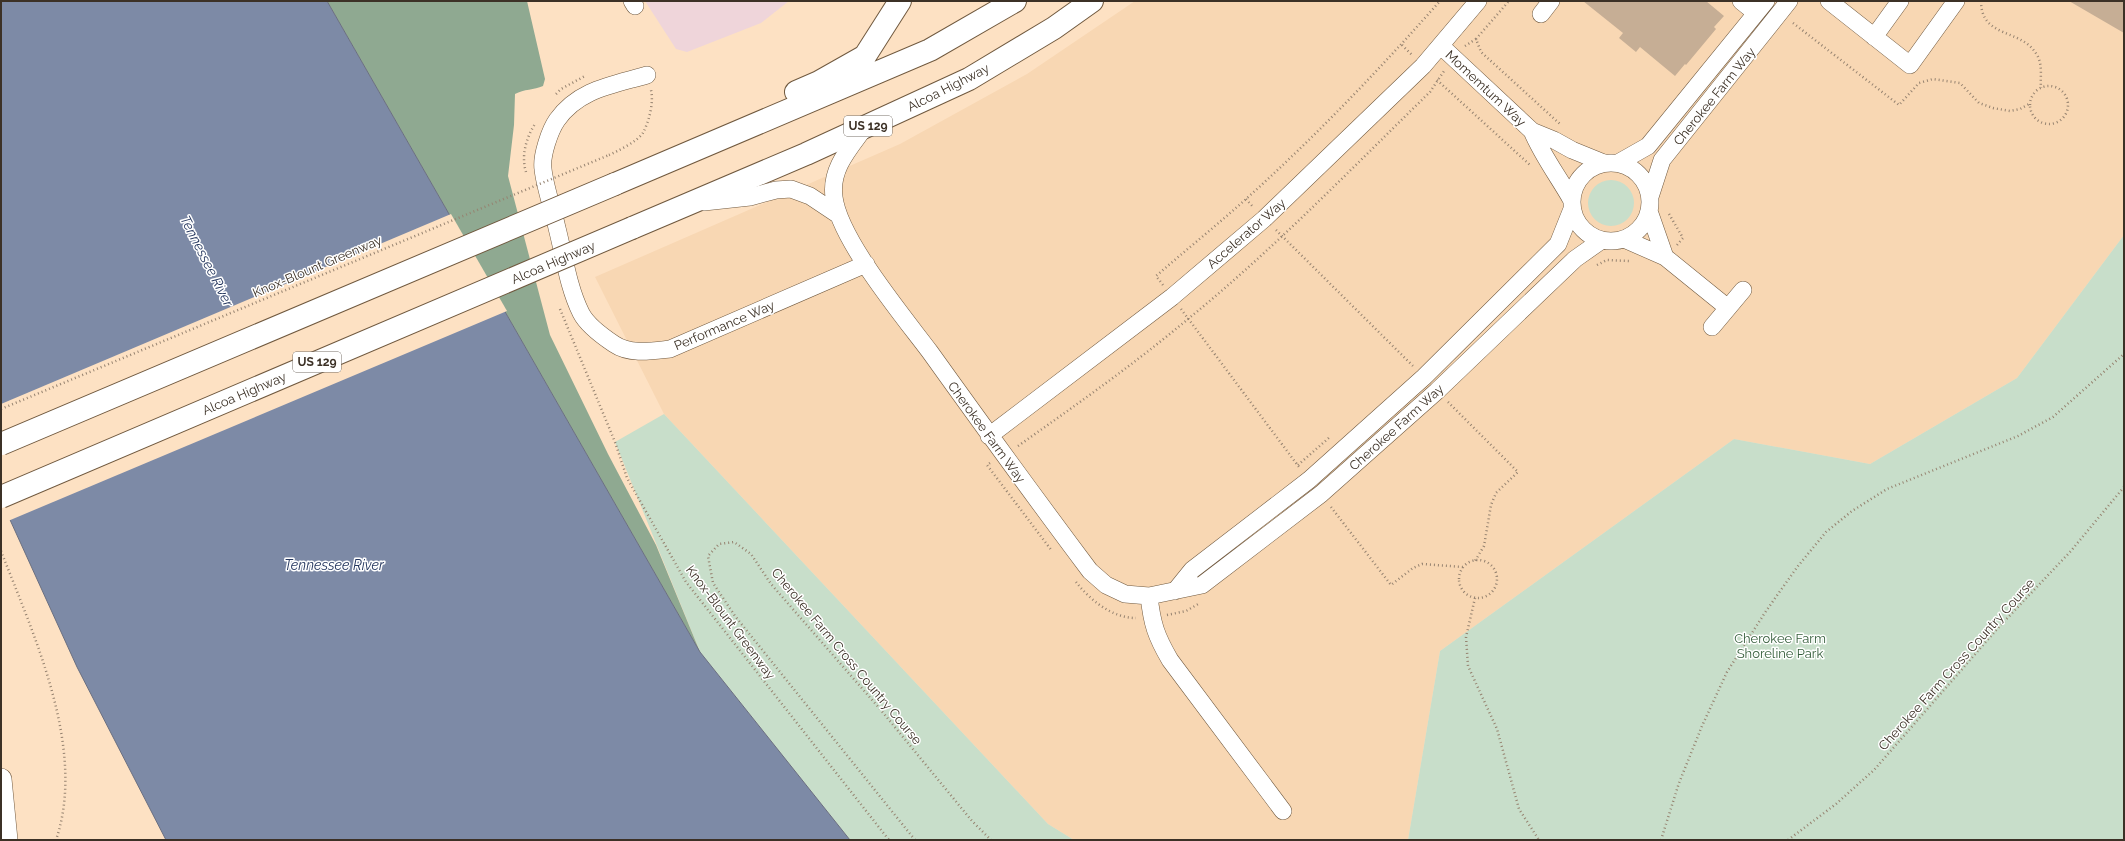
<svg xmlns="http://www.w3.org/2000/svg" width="2125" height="841" font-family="Raleway,sans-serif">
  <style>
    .built { fill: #f8d7b3 }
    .education { fill: #efd5da }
    .green { fill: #c8deca }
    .forest { fill: #8fa991 }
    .water { fill: #7d8aa6; stroke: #6a6f80 }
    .pier { fill: #fde1c3 }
    .building { fill: #c6ae95 }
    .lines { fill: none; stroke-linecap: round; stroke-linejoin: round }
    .minor-casing { stroke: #70593f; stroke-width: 18 }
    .major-casing { stroke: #70593f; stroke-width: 22 }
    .highway-casing { stroke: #70593f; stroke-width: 24 }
    .path { stroke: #968370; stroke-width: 2.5; stroke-dasharray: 1 3; stroke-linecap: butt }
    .minor { stroke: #fff; stroke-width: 17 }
    .major { stroke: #fff; stroke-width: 21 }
    .highway { stroke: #fff; stroke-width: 22 }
    .highway-bridge-casing { stroke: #70593f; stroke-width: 24; stroke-linecap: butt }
    .path-bridge { stroke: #968370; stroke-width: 2.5; stroke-dasharray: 1 3; stroke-linecap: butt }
    .highway-bridge { stroke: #fff; stroke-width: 22 }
    .labels { text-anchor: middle; stroke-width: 3; stroke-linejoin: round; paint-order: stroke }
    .shield { fill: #fff; stroke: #766f67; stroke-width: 1 }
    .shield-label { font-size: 12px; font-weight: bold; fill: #3c3126 }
    .street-label { font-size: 13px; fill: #3c3126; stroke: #fff }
    .park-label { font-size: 13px; fill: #345d3a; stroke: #fff }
    .water-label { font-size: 14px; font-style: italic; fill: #23355d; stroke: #fff }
  </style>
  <rect width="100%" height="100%" fill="#fde1c3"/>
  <path class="built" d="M 1135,1 L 2124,1 L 2124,235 L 2017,378 L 1870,464 L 1734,439 L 1440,651 L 1408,840 L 1074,840 L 1048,824 L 664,414 L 595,277 L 900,144 L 1027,74 Z"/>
  <path class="education" d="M 645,1 L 789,1 L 761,23 L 687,52 L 676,49 Z"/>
  <path class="green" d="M1588 203a23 23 0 1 1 46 0a23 23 0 1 1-46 0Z
    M 2124,235 L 2124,840 L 1408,840 L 1440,651 L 1734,439 L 1870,464 L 2017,378 Z
    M 664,414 L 1048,824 L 1074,840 L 850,840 L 700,652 L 615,442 Z"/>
  <path class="forest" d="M 327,1 L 527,1 L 545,79 L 543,86 C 534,90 524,89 515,94 L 514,125 L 508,176 L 550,335 L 608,454 L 656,545 L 700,652 Z"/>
  <path class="water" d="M 1,1 L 327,1 L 700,652 L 850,840 L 166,840 L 77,667 L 1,500 Z"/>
  <path class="pier" d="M 451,214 L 507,311 L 8,521 L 1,505 L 1,404 Z"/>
  <path class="building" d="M 1583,1 L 1706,1 L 1724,16 L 1714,27 L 1716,29 L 1686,65 L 1685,64 L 1675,76 L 1640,47 L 1636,52 L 1619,38 L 1623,33 Z
    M 2069,1 L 2124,1 L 2124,33 Z"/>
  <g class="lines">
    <defs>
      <path id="minor" d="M 632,1 L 635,6
        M 1741,1 L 1756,13
        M 1829,1 L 1910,65 L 1956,1
        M 1541,14 L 1551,1
        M 1874,37 L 1900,1
        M 1441,46 L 1532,131 L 1554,140 L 1572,150 L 1604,163
        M 647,75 C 613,85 579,89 557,120 C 550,130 541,156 543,169 C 545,188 553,209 557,228 C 564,255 568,287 581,313 C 587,325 602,336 614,344 C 630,355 652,351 670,349 L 866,264
        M 865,127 C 849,149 830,169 834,197 C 839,239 903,316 930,352 C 983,426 1036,499 1090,571 L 1106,585 L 1125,594 L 1149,596 L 1202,585 L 1321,494 L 1437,391 L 1575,259 L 1602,240
        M 1532,131 C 1542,155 1558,176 1571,199
        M1572 202a39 39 0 1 1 78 0a39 39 0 1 1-78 0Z
        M 1618,163 L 1648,146 L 1766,1
        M 1650,197 L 1662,160 L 1789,1
        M 704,202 L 750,197 L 776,190 L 791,189 L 810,196 L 837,214
        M 1649,211 L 1665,257
        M 1624,239 L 1665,257 L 1728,308
        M 1712,327 L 1743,290
        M 989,436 L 1172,297 L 1264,219 L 1423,66 L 1478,1
        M 1175,591 L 1192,570 L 1309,480 L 1424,377 L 1558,244 L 1572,209
        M 1149,596 C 1152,624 1156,636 1170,660 L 1283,811"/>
      <path id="major" d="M 1,779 L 7,840"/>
      <path id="highway" d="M 796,92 L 819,82 L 865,56 L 900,1
        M 615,184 L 930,50 L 1015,1
        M 632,228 L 806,154 L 969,79 L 1054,28 L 1092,1"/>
    </defs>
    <use href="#minor" class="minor-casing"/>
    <use href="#major" class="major-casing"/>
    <use href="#highway" class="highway-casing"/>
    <path class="path" d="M 1981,1 C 1981,39 2022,28 2037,55 C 2043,65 2040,77 2041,88
      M 1793,23 L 1899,105 L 1919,83 L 1933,79 L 1960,83 L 1979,103 L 1993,108 L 2010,111 L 2020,109 L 2031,103
      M 1476,39 L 1509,1
      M 1402,45 L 1413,56
      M 1465,46 L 1476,39 L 1481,52 L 1560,124
      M 1437,80 L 1530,165
      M2030 105a19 19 0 1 1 38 0a19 19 0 1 1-38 0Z
      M 556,94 L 561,89 L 585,76
      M 609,155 C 618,151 638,141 643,133 C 649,121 654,103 651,90
      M 526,172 C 521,156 526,138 535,124
      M 1246,199 L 1254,208
      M 1669,214 L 1683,238 L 1677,245
      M 1276,230 L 1413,366
      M 1597,265 L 1607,260 L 1629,261
      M 1163,285 L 1156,276 C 1186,250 1217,225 1246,199 C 1315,137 1379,70 1440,1
      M 560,309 L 615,442 L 627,478 L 686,582 L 889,840
      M 1181,309 L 1299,467
      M 1448,402 L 1518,472 L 1496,493 L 1491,505 L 1484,546 L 1475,561
      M 1018,446 C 1076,405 1133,365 1188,319 C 1274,249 1351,169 1430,92 L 1444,71
      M 990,463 L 987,465 L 1052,551
      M 1298,465 L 1331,436
      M 1331,507 L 1391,585 L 1413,568 L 1422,564 L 1463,567
      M 1,551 C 34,636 87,749 56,840
      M1459 579a19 19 0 1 1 38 0a19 19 0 1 1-38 0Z
      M 1076,582 C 1090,600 1112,618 1136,618
      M 1475,598 L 1466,637 L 1468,666 L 1497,729 L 1519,809 L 1539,840
      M 1167,615 L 1186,611 L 1200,603
      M 915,840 L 735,616 L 713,583 L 708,556 L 719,544 L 734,542 L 751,554 L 771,584 L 880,709 L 972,821 L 991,840
      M 1661,840 L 1679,783 L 1702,726 L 1727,672 L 1766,611 L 1798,566 L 1826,532 L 1852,511 L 1887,489 L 2018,436 L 2053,417 L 2124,354
      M 1788,840 L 1836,804 L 1874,770 L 1998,628 L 2070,552 L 2124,487"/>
    <use href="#minor" class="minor"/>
    <use href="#major" class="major"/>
    <use href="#highway" class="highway"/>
    <defs>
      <path id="highway-bridge" d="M 1,444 L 615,184
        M 1,497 L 632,228"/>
    </defs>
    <use href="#highway-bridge" class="highway-bridge-casing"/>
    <path class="path-bridge" d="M 1,409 L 609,155"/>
    <use href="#highway-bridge" class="highway-bridge"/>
  </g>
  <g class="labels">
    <g class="shield">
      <rect x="844" y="116" width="48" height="20" rx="3"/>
      <rect x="293" y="352" width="48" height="20" rx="3"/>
    </g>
    <g class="shield-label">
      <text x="868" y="130">US 129</text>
      <text x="317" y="366">US 129</text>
    </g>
    <g class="street-label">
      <text transform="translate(948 87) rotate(-27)" y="5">Alcoa Highway</text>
      <text transform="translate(1486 88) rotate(43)" y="5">Momemtum Way</text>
      <text transform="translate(1714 96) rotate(-51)" y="5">Cherokee Farm Way</text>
      <text transform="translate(1246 233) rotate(-41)" y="5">Accelerator Way</text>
      <text transform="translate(553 262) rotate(-23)" y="5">Alcoa Highway</text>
      <text transform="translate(317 266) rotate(-23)" y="5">Knox-Blount Greenway</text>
      <text transform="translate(724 325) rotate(-23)" y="5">Performance Way</text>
      <text transform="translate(244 393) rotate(-23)" y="5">Alcoa Highway</text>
      <text transform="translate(1396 427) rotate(-42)" y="5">Cherokee Farm Way</text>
      <text transform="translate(987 432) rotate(54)" y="5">Cherokee Farm Way</text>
      <text transform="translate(731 622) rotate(53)" y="5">Knox-Blount Greenway</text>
      <text transform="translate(847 656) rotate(50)" y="5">Cherokee Farm Cross Country Course</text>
      <text transform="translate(1956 664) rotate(-48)" y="5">Cherokee Farm Cross Country Course</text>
    </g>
    <g class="park-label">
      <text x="1780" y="643">Cherokee Farm<tspan x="1780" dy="15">Shoreline Park</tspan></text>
    </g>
    <g class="water-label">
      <text transform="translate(207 261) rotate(63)" y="5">Tennessee River</text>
      <text x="334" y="570">Tennessee River</text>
    </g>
  </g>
  <rect width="2125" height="841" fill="none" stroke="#3c3126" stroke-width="4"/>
</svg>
